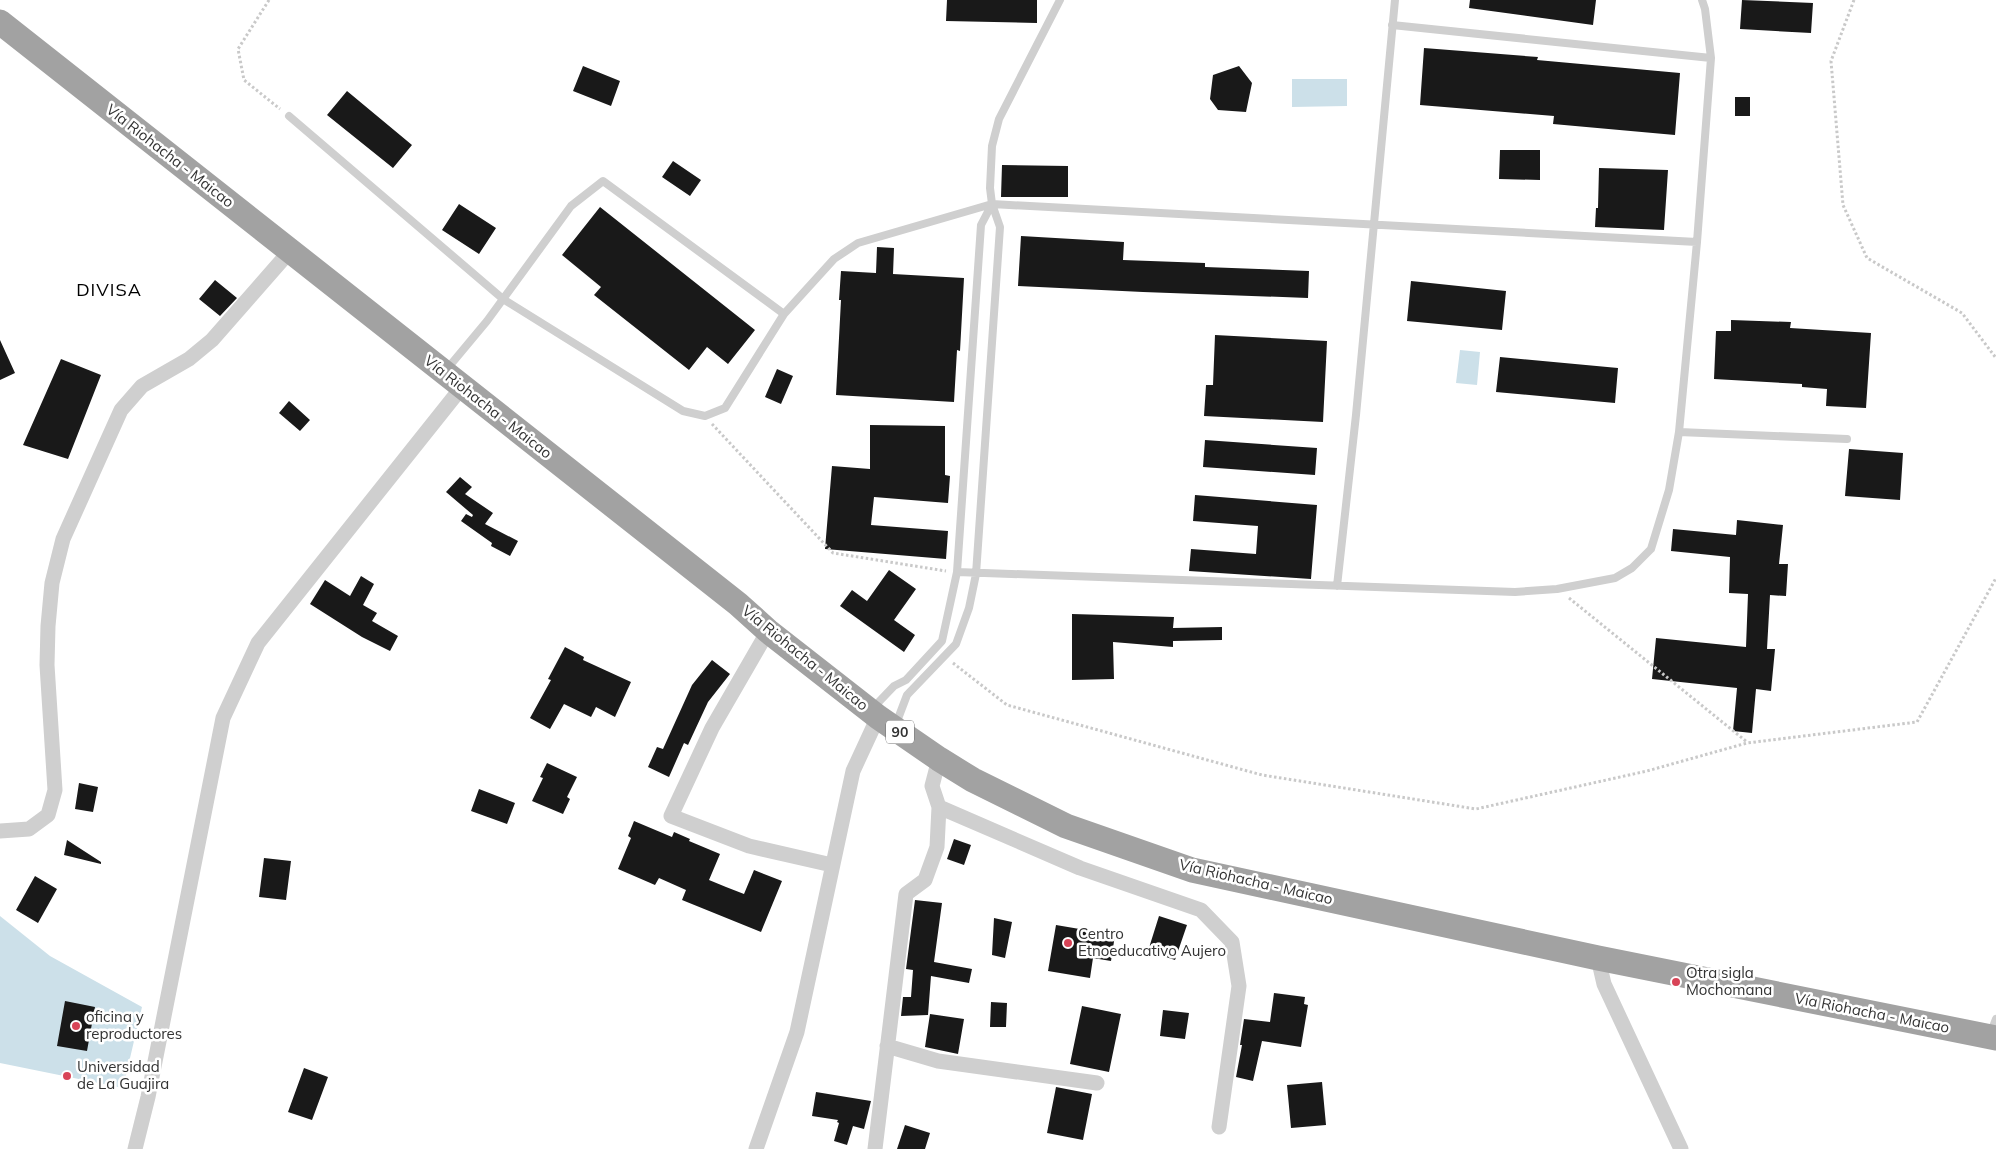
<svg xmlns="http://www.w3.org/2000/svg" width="1996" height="1149" font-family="Mulish,sans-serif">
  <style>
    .water { fill: #cce0e9 }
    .building { fill: #191919 }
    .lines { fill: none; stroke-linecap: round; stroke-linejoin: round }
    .path { stroke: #c9c9c9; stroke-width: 3; stroke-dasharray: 2.5 2.5; stroke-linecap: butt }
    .service { stroke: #cfcfcf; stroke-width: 8 }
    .minor { stroke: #cfcfcf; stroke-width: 15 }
    .trunk { stroke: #a2a2a2; stroke-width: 25 }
    .poi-dot { fill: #d84457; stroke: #fff; stroke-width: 2 }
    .labels { text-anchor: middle; stroke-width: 5; stroke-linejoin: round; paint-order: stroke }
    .shield { fill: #fff; stroke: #707070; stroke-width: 1 }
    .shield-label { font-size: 14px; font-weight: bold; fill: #323232 }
    .street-label { font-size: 15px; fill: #323232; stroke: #fff }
    .poi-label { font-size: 15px; fill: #323232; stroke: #fff; text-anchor: start }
    .quarter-label { font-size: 18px; letter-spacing: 1px; fill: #000; stroke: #fff }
  </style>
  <rect width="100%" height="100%" fill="#fff"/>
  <path class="water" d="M 1292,79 L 1347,79 L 1347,106 L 1292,107 Z
    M 1460,350 L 1480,352 L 1477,385 L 1456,383 Z
    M 0,916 L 50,956 L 142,1007 L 123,1088 L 0,1063 Z"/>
  <path class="building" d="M 947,0 L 1037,0 L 1037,23 L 946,21 Z
    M 1470,0 L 1596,0 L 1593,25 L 1469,8 Z
    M 1742,0 L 1813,3 L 1811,33 L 1740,29 Z
    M 1424,48 L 1538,57 L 1537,60 L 1680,73 L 1675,135 L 1553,124 L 1554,116 L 1420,105 Z
    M 583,66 L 620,81 L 611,106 L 573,91 Z
    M 1239,66 L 1252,83 L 1246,112 L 1218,110 L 1210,99 L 1213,75 Z
    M 347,91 L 412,145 L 393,168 L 327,115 Z
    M 1735,97 L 1750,97 L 1750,116 L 1735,116 Z
    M 1500,150 L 1540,150 L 1540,180 L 1499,179 Z
    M 673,161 L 701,180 L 690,196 L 662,177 Z
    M 1002,165 L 1068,166 L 1068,197 L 1001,197 Z
    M 1599,168 L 1668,170 L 1664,230 L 1595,227 L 1596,208 L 1598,208 Z
    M 459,204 L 496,228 L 479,254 L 442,230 Z
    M 600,207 L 755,330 L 728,364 L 707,347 L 689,370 L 594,295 L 601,287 L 562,255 Z
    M 1021,236 L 1124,242 L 1123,260 L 1205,263 L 1205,267 L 1309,271 L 1308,298 L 1143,292 L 1018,286 Z
    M 877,247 L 894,248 L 893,274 L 964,278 L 960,351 L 957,350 L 954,402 L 836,395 L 841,300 L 839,300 L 841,271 L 876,273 Z
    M 215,280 L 237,298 L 220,316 L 199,299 Z
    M 1411,281 L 1506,291 L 1502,330 L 1407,321 Z
    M 1731,320 L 1791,322 L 1790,328 L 1871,333 L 1866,408 L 1826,406 L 1827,389 L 1802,387 L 1802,384 L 1714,379 L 1716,331 L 1731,331 Z
    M 1215,335 L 1327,341 L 1323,422 L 1204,416 L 1206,385 L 1213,385 Z
    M 0,340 L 15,373 L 0,380 Z
    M 1500,357 L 1618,368 L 1615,403 L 1496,392 Z
    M 61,359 L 101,375 L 68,459 L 23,445 Z
    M 777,369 L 793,376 L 781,404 L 765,397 Z
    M 289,401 L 310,420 L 300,431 L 279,413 Z
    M 870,425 L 945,426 L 945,475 L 950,476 L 948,503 L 874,497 L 871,525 L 948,531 L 946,559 L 825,549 L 832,466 L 870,469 Z
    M 1205,440 L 1317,448 L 1315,475 L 1203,467 Z
    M 1849,449 L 1903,453 L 1900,500 L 1845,496 Z
    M 460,477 L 472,487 L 465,494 L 493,513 L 485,524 L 518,541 L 510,556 L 491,546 L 492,543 L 461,521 L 466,514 L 472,517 L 473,515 L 446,492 Z
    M 1195,495 L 1317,505 L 1311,579 L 1189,571 L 1191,549 L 1256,554 L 1258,526 L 1193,521 Z
    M 1737,520 L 1783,525 L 1779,564 L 1788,564 L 1786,596 L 1770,595 L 1767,649 L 1775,649 L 1771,691 L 1756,689 L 1752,733 L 1733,731 L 1737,688 L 1652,679 L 1656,638 L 1746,647 L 1748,594 L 1729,593 L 1730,557 L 1671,551 L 1673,529 L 1736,535 Z
    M 889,570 L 916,589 L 894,620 L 915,635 L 904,652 L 840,606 L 852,590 L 867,601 Z
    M 361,576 L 374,584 L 363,605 L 377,613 L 372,621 L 398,636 L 390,651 L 362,637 L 310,604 L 325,580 L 350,596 Z
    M 1072,614 L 1174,617 L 1173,628 L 1222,627 L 1222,640 L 1173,641 L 1173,647 L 1113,642 L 1114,679 L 1072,680 Z
    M 565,647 L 584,657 L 583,660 L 631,682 L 615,717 L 596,707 L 591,717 L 564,704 L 550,729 L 530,718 L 551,680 L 548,679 Z
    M 712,660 L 730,674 L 708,702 L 688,745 L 684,743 L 669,777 L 648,767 L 657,747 L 663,749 L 692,685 Z
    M 547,763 L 577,777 L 567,797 L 570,799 L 563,814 L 532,801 L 543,778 L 540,777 Z
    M 79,783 L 98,787 L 93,812 L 75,809 Z
    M 479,789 L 515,803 L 507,824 L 471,811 Z
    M 634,821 L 672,837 L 674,832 L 690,839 L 689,841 L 720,854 L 709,880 L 726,887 L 744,894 L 754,870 L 782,881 L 761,932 L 682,900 L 686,890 L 659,878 L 655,885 L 618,869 L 631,838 L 628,836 Z
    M 954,839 L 971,845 L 964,865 L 947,859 Z
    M 67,840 L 101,862 L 101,864 L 64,855 Z
    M 264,858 L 291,861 L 286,900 L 259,897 Z
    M 35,876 L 57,889 L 38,923 L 16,910 Z
    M 915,900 L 942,903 L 934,962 L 972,969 L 969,983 L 931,976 L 928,1015 L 901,1016 L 903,997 L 911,997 L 913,970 L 906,969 Z
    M 1159,916 L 1187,925 L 1175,960 L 1148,951 Z
    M 994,918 L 1012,922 L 1005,958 L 992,955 Z
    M 1056,925 L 1115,935 L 1111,961 L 1093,958 L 1090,978 L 1048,971 Z
    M 1274,993 L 1305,997 L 1304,1004 L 1308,1005 L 1301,1047 L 1262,1041 L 1253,1081 L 1236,1077 L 1242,1045 L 1240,1045 L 1244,1019 L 1270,1022 Z
    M 65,1001 L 95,1007 L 87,1051 L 57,1046 Z
    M 991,1002 L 1007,1003 L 1006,1027 L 990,1027 Z
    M 1082,1006 L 1121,1014 L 1109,1072 L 1070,1064 Z
    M 1163,1010 L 1189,1013 L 1185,1039 L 1160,1036 Z
    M 930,1014 L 964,1019 L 958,1054 L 925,1047 Z
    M 304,1068 L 328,1077 L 312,1120 L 288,1112 Z
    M 1322,1082 L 1326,1125 L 1291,1128 L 1287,1085 Z
    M 1056,1087 L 1092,1094 L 1083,1140 L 1047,1133 Z
    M 816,1092 L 871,1101 L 864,1129 L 853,1126 L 847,1145 L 834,1141 L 839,1123 L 837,1122 L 838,1120 L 812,1116 Z
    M 905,1125 L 930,1133 L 925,1149 L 897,1149 Z"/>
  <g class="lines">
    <path class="path" d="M 269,0 L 238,49 L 244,80 L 280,109
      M 1854,0 L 1831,61 L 1843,205 L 1867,258 L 1962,313 L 1996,358
      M 712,424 L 833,553 L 946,571
      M 1569,598 L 1747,742
      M 953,663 L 1007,705 L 1262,775 L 1476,809 L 1647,771 L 1747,743 L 1917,722 L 1996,578"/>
    <path class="service" d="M 1392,25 L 1711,58
      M 289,116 L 503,299 L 683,411 L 705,416 L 725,408 L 784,314 L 834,259 L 858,243 L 992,204 L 1697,242
      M 447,369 L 487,321 L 571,206 L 603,181 L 784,314
      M 1679,432 L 1847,439
      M 957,572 L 1515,592 L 1557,589 L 1615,578 L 1632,568 L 1651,549 L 1669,490 L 1679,432 L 1697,242 L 1711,58 L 1705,9 L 1702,0
      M 1337,586 L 1356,415 L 1395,0
      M 872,709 L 894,686 L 906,680 L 942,641 L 957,572 L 981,225 L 992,204
      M 896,724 L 907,695 L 956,644 L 969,608 L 976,574 L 1000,227 L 992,204 L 990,188 L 992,146 L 999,119 L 1060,0
      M 1991,1032 L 1996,1019"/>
    <path class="minor" d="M 768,631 L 712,728 L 671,816 L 749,846 L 832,865
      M 939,759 L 932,786 L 939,807 L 1080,868 L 1201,910 L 1232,942 L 1239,986 L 1219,1127
      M 0,831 L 29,829 L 48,815 L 55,790 L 47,665 L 48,626 L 52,583 L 63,539 L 121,410 L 142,386 L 189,359 L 212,340 L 290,251
      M 1598,958 L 1604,984 L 1681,1149
      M 887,1046 L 938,1061 L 1097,1083
      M 135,1149 L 148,1097 L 223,718 L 258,643 L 462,387
      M 756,1149 L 797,1032 L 853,771 L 878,717
      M 875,1149 L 906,894 L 925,880 L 937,847 L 939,807"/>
    <path class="trunk" d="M 0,22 L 738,604 L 768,631 L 878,717 L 939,759 L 973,780 L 1066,826 L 1192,870 L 1598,958 L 1996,1038"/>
  </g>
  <g class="poi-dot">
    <circle cx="1068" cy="943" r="5"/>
    <circle cx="1676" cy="982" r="5"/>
    <circle cx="76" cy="1026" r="5"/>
    <circle cx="67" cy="1076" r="5"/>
  </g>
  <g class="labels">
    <rect class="shield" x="886" y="720.5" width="28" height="23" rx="4"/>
    <g class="shield-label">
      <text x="900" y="737">90</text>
    </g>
    <g class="street-label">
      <text transform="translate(170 156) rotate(38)" y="5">Vía Riohacha - Maicao</text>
      <text transform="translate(488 407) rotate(38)" y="5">Vía Riohacha - Maicao</text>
      <text transform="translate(805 658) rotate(39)" y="5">Vía Riohacha - Maicao</text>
      <text transform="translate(1256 882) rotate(13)" y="5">Vía Riohacha - Maicao</text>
      <text transform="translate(1872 1013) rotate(11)" y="5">Vía Riohacha - Maicao</text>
    </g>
    <g class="poi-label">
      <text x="1078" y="939">Centro<tspan x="1078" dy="17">Etnoeducativo Aujero</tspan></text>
      <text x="1686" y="978">Otra sigla<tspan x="1686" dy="17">Mochomana</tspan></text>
      <text x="86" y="1022">oficina y<tspan x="86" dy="17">reproductores</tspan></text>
      <text x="77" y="1072">Universidad<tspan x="77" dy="17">de La Guajira</tspan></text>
    </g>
    <g class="quarter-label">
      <text x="109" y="296">DIVISA</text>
    </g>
  </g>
</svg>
